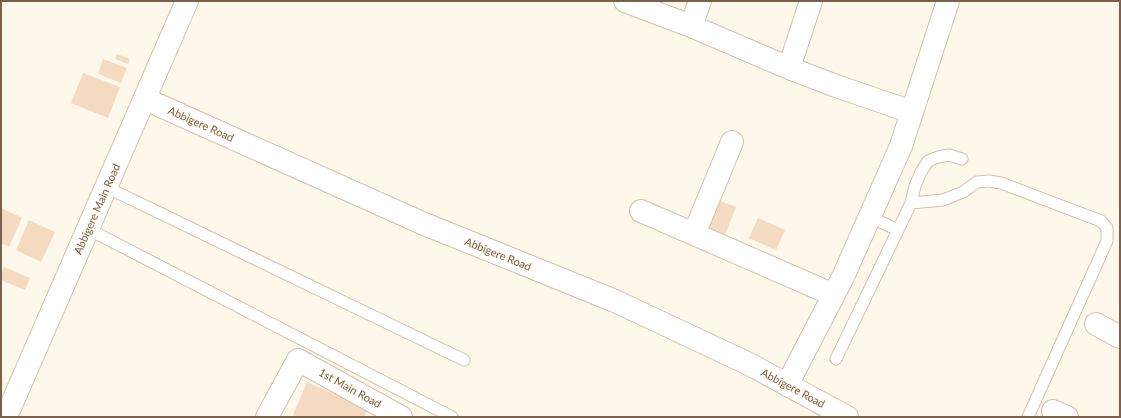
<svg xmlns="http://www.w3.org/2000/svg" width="1121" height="418" font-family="Lato,sans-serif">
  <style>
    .building { fill: #f4dac0 }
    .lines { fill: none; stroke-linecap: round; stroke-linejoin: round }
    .service-casing { stroke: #d1c1ad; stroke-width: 13 }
    .minor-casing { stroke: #d1c1ad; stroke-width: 24 }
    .tertiary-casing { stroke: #d1c1ad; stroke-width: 24 }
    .secondary-casing { stroke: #d4c2ab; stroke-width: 24 }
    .service { stroke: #fff; stroke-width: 11 }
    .minor { stroke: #fff; stroke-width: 22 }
    .tertiary { stroke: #fff; stroke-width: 22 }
    .secondary { stroke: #fff; stroke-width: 22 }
    .labels { text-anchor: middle; stroke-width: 3; stroke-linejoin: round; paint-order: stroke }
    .street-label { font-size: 11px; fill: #7a614b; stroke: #fffbf1 }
  </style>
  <rect width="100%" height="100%" fill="#fdf8e9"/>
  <path class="building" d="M 117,54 L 130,59 L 128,64 L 115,59 Z
    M 103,59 L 127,68 L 121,83 L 98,74 Z
    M 83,73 L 120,87 L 108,118 L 71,103 Z
    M 715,199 L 736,207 L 724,237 L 704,229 Z
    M 1,208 L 22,218 L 9,247 L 1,243 Z
    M 758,218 L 785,230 L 776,250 L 749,238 Z
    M 29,220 L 55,232 L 41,262 L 16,250 Z
    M 4,267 L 30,278 L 25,290 L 1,280 L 1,275 Z
    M 307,382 L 368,409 L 364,417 L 297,417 L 293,415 Z"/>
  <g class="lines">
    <defs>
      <path id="service" d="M 106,187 L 464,360
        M 911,203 L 943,200 L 963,192 L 977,182 L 989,181 L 1001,183 L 1101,221 L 1107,228 L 1107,241 L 1028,417
        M 88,229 L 452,417
        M 898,230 L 911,203 L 915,186 L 921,172 L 928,161 L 938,157 L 949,155 L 962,159
        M 836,359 L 898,230 L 870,217"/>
      <path id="minor" d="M 625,1 L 691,26 L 700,1
        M 691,26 L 789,68 L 836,86 L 912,112
        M 789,68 L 811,1
        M 641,211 L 834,295
        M 694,234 L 732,142
        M 1096,324 L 1120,337
        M 787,385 L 843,277 L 901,146 L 948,1
        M 1053,411 L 1067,417
        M 267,417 L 298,360 L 401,417"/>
      <path id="tertiary" d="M 145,99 L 422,223 L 615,301 L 749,364 L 847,417"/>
      <path id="secondary" d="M 6,417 L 187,1"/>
    </defs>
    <use href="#service" class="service-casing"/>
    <use href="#minor" class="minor-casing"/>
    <use href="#tertiary" class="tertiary-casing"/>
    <use href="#secondary" class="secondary-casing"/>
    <use href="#service" class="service"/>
    <use href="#minor" class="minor"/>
    <use href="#tertiary" class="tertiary"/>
    <use href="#secondary" class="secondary"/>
  </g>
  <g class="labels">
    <g class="street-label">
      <text transform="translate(201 124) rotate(24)" y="4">Abbigere Road</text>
      <text transform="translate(97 209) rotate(-66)" y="4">Abbigere Main Road</text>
      <text transform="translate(498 254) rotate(22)" y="4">Abbigere Road</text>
      <text transform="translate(350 388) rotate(29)" y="4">1st Main Road</text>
      <text transform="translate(793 388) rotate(28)" y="4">Abbigere Road</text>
    </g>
  </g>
  <rect width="1121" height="418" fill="none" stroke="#7a614b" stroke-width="4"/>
</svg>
